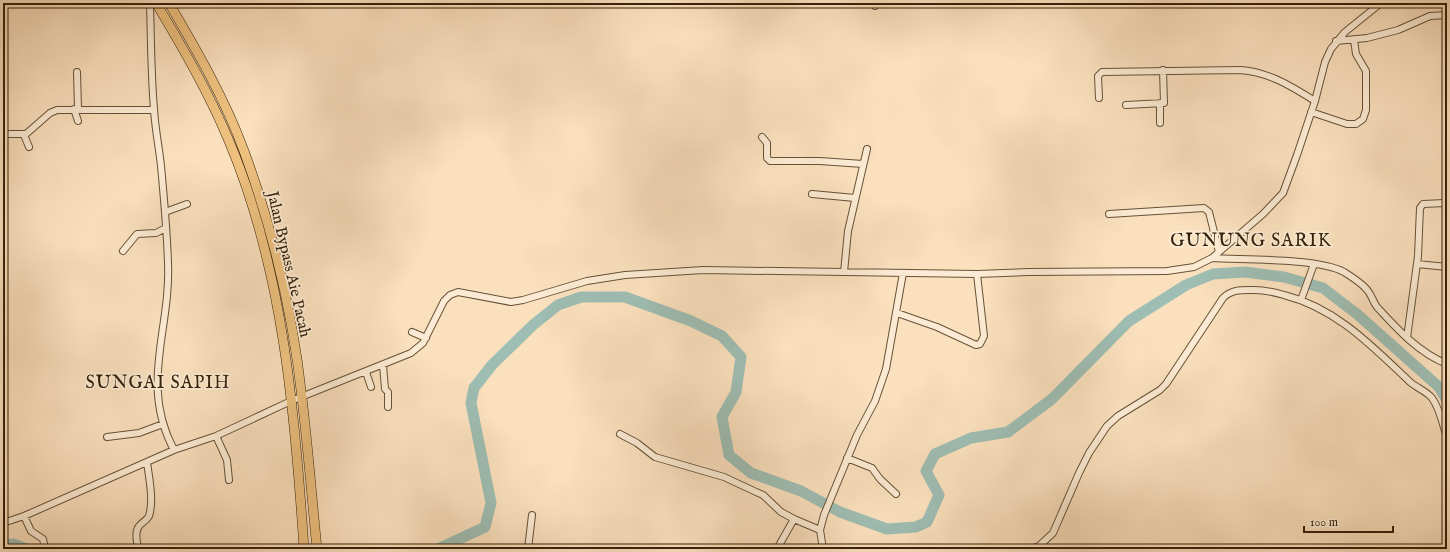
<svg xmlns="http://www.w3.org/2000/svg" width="1450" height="552" font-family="'IM FELL English',serif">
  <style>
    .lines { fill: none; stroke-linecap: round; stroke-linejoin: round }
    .river { stroke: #9ebdb3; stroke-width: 11 }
    .minor-casing { stroke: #675137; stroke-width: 8 }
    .highway-casing { stroke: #36210a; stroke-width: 10 }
    .minor { stroke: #fcebd4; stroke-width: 6 }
    .highway { stroke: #edc07e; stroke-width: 9 }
    .labels { text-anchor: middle; stroke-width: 3.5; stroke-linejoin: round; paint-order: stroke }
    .street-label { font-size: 16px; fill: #36210a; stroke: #fcebd4 }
    .quarter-label { font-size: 18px; letter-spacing: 1px; fill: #36210a; stroke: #fcebd4 }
  </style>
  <rect width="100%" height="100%" fill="#fae0bd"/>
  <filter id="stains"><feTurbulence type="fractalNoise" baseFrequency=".005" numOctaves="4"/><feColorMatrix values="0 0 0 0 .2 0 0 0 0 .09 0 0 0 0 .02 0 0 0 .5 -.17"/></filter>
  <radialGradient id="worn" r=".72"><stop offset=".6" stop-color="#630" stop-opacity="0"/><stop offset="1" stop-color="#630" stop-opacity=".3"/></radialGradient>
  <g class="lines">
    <path class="river" d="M 3,545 L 13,544 L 26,549
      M 438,549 L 485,527 L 491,503 L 471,403 L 474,388 L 492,365 L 533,325 L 558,305 L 581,297 L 625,297 L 691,321 L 722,336 L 741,357 L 736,392 L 722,417 L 729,455 L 751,473 L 801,491 L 840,512 L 887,529 L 916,527 L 927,522 L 939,495 L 926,471 L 935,454 L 971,438 L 1008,432 L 1052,399 L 1129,321 L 1186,285 L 1213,274 L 1245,272 L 1284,277 L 1323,288 L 1357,314 L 1439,387 L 1447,400"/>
    <defs>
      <path id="minor" d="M 150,3 C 151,38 151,74 154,109 C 155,128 159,147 161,166 C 164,198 167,231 168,263 C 171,330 139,384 174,450
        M 875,3 L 875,6
        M 1336,41 L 1367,38 L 1398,30 L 1430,16 L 1447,15
        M 77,72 L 78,109
        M 1099,98 L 1098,76 L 1102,72 L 1240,70 C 1269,72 1291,86 1315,101
        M 1126,105 L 1164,103 L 1163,70
        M 74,109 L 78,121
        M 1311,112 L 1347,124 L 1356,124 L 1363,119 L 1366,110 L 1366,71 L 1356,54 L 1354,40
        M 1160,123 L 1160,103
        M 3,134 L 26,134 L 50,113 L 57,110 L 154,110
        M 24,135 L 29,147
        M 762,137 L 767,143 L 767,158 L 770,161 L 820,161 L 863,164
        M 812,194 L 855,198
        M 165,212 L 187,204
        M 1109,214 L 1204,208 L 1209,212 L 1219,252
        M 123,251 L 137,234 L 156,233 L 166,228
        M 1212,258 C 1244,260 1318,258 1344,272 C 1352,277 1363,284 1368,291 C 1372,296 1373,302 1377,307 C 1397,329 1419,353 1447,364
        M 1417,264 L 1447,267
        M 844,272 L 848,231 L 867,149
        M 1301,300 L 1314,264
        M 897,313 L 937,327 L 976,345 L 980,344 L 984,336 L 977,274
        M 412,332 L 426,338
        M 1407,338 L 1418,256 L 1420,208 L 1423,204 L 1445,203
        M 383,365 L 385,389 L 388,392 L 388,407
        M 366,372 L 371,387
        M 620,434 L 637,443 L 655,457 L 724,477 L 754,491 L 763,495 L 781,512 L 794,519
        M 216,436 L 227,460 L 229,480
        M 107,437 L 139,433 L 163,424
        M 847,458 L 872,468 L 880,479 L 896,494
        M 24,516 L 31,531 L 43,539 L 45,549
        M 3,523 L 24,516 L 174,450 L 216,436 L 291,401 L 411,353 L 423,343 L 444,301 L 450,295 L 458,292 L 511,302 L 523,300 L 587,281 L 625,275 L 703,270 L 977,274 L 1028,272 L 1167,271 L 1194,267 L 1212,258 L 1263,214 L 1283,193 L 1297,155 L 1315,101 L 1325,62 L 1331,49 L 1345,32 L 1381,3
        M 138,549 C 137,541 134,531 140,525 C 143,522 147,520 149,516 C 154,500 149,478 147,462
        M 528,549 L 532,515
        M 777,549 L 794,519 L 820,530
        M 823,549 L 820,530 L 824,515 L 857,435 L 875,401 L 886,369 L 903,273
        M 1030,549 L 1039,546 L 1053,533 L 1079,473 L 1089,453 L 1107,426 L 1118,416 L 1160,390 L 1166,384 L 1223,298 C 1232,289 1242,290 1254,290 C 1264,290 1274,292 1284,295 C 1336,308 1372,346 1410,382 C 1417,388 1426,391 1432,398 C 1440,409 1443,425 1447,438"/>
      <path id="highway" d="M 156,3 C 183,48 209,93 229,141 C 283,269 295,412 304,549
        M 169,3 C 197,51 225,99 244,151 C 273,230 293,315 302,398 C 308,448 312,499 317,549"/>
    </defs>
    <use href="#minor" class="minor-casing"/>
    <use href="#highway" class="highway-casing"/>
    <use href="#minor" class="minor"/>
    <use href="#highway" class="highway"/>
  </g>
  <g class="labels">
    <g class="street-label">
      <text transform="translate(290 264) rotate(77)" y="6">Jalan Bypass Aie Pacah</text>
    </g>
    <g class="quarter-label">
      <text x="1251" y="246">GUNUNG SARIK</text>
      <text x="158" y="388">SUNGAI SAPIH</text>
    </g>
  </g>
  <rect width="1450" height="552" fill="none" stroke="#fae0bd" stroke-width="16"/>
  <rect x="4" y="4" width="1442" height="544" fill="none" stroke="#36210a" stroke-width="2"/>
  <rect x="8" y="8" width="1434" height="536" fill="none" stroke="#36210a"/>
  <path d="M1304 526v6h89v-6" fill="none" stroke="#36210a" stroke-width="2"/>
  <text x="1310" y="526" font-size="12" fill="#36210a" stroke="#fcebd4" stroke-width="3" paint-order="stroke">100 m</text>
  <rect width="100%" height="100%" filter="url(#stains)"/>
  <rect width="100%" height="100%" fill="url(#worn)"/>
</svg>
